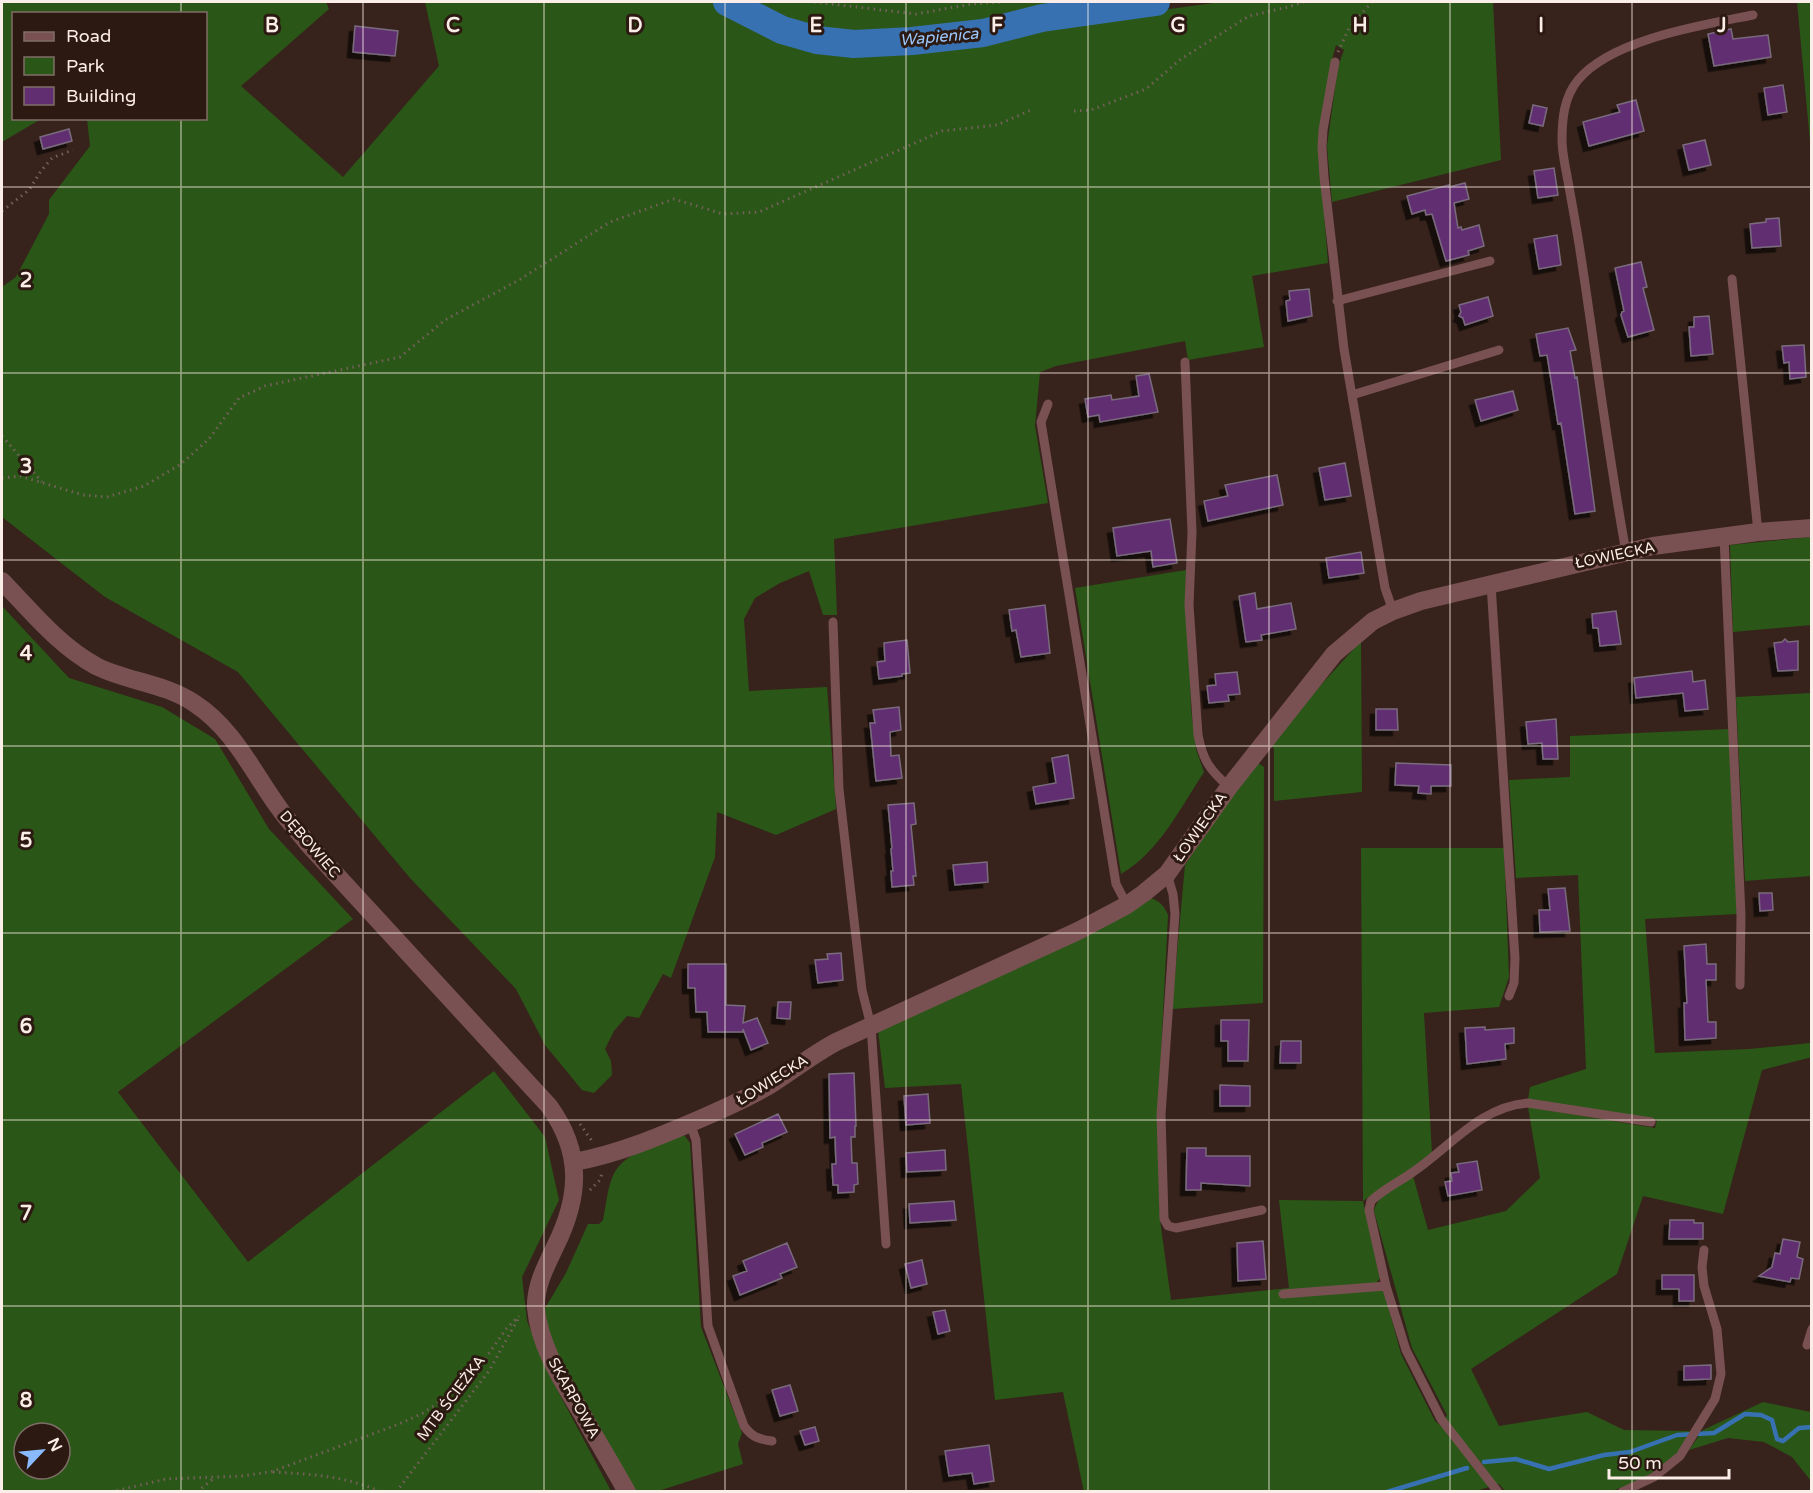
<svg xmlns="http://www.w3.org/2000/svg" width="1813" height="1493" font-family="'Varela Round',sans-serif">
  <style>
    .green { fill: #2a5717; fill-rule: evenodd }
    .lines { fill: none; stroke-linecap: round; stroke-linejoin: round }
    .stream { stroke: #3771b2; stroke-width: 4.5 }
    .river { stroke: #3771b2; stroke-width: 28 }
    .building { fill: #612f71; stroke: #796b7e; stroke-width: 1.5; filter: url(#shadow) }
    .path { stroke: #73615a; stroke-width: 3; stroke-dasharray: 1.5 4.5; stroke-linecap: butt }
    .service { stroke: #795152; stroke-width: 9 }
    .minor { stroke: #795152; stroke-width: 18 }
    .grid { fill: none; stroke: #fbede7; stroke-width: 1.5; stroke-opacity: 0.55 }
    .labels { text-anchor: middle; stroke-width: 6; stroke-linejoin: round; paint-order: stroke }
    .street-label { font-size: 15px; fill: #fbede7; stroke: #2c1911 }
    .water-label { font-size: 16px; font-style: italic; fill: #9bc8fe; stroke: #2c1911 }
    .grid-label { font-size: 20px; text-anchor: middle; font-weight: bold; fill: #fbede7; stroke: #2c1911; stroke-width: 6; stroke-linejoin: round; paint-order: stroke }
  </style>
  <defs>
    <filter id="shadow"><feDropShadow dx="-5.5" dy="5.5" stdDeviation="0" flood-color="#0009"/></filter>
  </defs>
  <rect width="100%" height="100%" fill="#37231b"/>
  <path class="green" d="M 2,2 L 326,2 L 329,9 L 241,86 L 343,177 L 439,66 L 425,2 L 713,2 L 738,17 L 780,36 L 814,47 L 855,51 L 912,50 L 983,43 L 1044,26 L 1221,2 L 1493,2 L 1501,160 L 1332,202 L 1327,146 L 1338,67 L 1344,50 L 1336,45 L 1331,63 L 1319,150 L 1328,263 L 1252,276 L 1264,347 L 1188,360 L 1185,341 L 1056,366 L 1040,372 L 1035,426 L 1048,503 L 834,539 L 837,615 L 823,615 L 809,571 L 780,583 L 755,598 L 744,619 L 749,691 L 827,687 L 836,809 L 776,835 L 717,812 L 715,857 L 671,978 L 663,974 L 639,1018 L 627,1016 L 614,1031 L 605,1049 L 611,1061 L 612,1075 L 594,1093 L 582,1090 L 545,1045 L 516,989 L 410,878 L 238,672 L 105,597 L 2,517 L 2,287 L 16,277 L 49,214 L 49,200 L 90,146 L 87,119 L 206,118 L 206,14 L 14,14 L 14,118 L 41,119 L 2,142 Z
    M 752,2 L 1096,2 C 1003,13 896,45 803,24 C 786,21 768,9 752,2 Z
    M 1797,2 L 1811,2 L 1811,152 Z
    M 1811,537 L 1811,625 L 1733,632 L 1730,545 Z
    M 1186,570 L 1185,605 L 1189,641 L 1191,709 L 1196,749 L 1204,772 C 1181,807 1159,852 1121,874 L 1075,588 Z
    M 2,606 L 69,678 L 162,707 L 215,739 L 269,829 L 353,919 L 118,1092 L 248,1262 L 494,1071 L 545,1137 L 559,1200 L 522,1277 L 527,1321 L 551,1378 L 611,1491 L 2,1491 ZM 24,1433 L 60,1433 L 60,1469 L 24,1469 Z
    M 1361,641 L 1362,792 L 1274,801 L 1274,749 L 1271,745 L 1310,697 Z
    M 1811,693 L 1811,876 L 1745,881 L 1736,697 Z
    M 1730,729 L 1737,914 L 1645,919 L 1655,1053 L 1749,1049 L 1811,1043 L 1812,1057 L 1762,1070 L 1723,1214 L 1643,1196 L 1617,1274 L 1471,1369 L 1499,1426 L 1587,1412 L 1624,1430 L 1690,1431 L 1681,1448 L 1664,1467 L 1631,1484 L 1609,1492 L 1505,1491 L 1499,1484 L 1472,1492 L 1084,1492 L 1063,1392 L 995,1400 L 961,1084 L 885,1088 L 878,1030 L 1151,898 C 1161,902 1164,906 1168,915 L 1158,1113 L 1160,1220 L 1171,1300 L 1289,1288 L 1279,1200 L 1363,1201 L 1361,848 L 1504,848 L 1509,977 L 1499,1007 L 1424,1013 L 1432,1153 L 1411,1170 L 1363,1201 L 1380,1278 L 1377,1282 L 1379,1290 L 1384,1291 L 1401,1354 L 1435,1421 L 1441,1426 L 1447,1415 L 1412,1348 L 1374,1211 C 1378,1193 1399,1185 1413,1176 L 1428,1230 L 1506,1211 L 1540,1178 L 1528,1107 L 1655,1128 L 1657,1120 L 1528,1100 L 1530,1087 L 1586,1069 L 1578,875 L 1516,878 L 1509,780 L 1570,777 L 1570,736 Z
    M 1258,763 L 1264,767 L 1263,1003 L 1172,1009 L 1185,865 L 1226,803 Z
    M 684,1135 L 690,1143 L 701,1327 L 742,1433 L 738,1444 L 743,1464 L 658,1491 L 633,1491 L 552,1343 L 544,1310 L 566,1273 L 588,1224 L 599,1224 L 603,1220 C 606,1206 607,1191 612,1178 C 622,1151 659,1145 684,1135 Z
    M 1763,1402 L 1811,1412 L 1811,1481 L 1792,1457 L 1764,1442 L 1728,1438 L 1689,1450 L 1703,1430 Z"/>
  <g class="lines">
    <path class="stream" d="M 1484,1462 L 1516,1459 L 1549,1469 L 1604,1455 L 1630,1452 L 1677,1435 L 1714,1433 L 1745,1414 L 1761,1415 L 1772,1420 L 1777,1439 L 1783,1441 L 1799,1428 L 1812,1427
      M 1387,1492 L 1467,1468"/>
    <path class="river" d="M 727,2 L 782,30 L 817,40 L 854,44 L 912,41 L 983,33 L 1042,18 L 1156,2"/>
  </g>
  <path class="building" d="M 355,26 L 398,31 L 395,56 L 353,52 Z
    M 1731,29 L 1733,39 L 1768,35 L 1771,57 L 1714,66 L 1708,34 Z
    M 1783,85 L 1787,112 L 1768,115 L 1764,88 Z
    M 1636,100 L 1644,131 L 1589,146 L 1583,122 L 1620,112 L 1617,105 Z
    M 1533,105 L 1547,108 L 1543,126 L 1529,123 Z
    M 69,129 L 72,141 L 43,149 L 40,137 Z
    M 1705,140 L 1711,165 L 1689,170 L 1683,145 Z
    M 1554,168 L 1558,195 L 1538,198 L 1534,171 Z
    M 1465,183 L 1469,199 L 1454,203 L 1458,228 L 1461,227 L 1462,230 L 1479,225 L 1484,246 L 1468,251 L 1469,255 L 1446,261 L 1432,214 L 1426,215 L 1425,210 L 1412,214 L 1407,196 L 1449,185 L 1449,187 Z
    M 1779,218 L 1781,246 L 1752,248 L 1750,224 L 1766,222 L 1766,219 Z
    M 1557,235 L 1561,265 L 1539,269 L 1534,239 Z
    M 1641,262 L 1647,287 L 1643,288 L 1654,330 L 1628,337 L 1621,315 L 1622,312 L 1624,311 L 1615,268 Z
    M 1309,289 L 1312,316 L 1288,321 L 1286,301 L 1290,300 L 1289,291 Z
    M 1488,297 L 1493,316 L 1465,325 L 1463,318 L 1459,316 L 1461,312 L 1459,305 Z
    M 1709,316 L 1713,354 L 1691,356 L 1689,327 L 1694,327 L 1694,317 Z
    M 1568,328 L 1576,350 L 1570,351 L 1575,378 L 1577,377 L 1595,511 L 1575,514 L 1561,423 L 1558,424 L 1547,355 L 1540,356 L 1536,334 Z
    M 1804,345 L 1806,377 L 1790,379 L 1789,362 L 1784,363 L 1782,346 Z
    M 1149,374 L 1158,412 L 1100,422 L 1099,415 L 1088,417 L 1085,399 L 1111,395 L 1112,400 L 1139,396 L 1136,376 Z
    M 1513,391 L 1518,410 L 1481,421 L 1475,400 Z
    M 1345,463 L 1351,496 L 1325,500 L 1319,468 Z
    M 1277,475 L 1283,505 L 1208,521 L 1204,501 L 1228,496 L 1225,485 Z
    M 1170,519 L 1177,563 L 1153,567 L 1151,551 L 1117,556 L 1113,528 Z
    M 1361,552 L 1364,573 L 1329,578 L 1326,558 Z
    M 1255,593 L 1257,609 L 1291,603 L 1296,629 L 1261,635 L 1262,640 L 1246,642 L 1239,596 Z
    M 1045,605 L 1050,653 L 1021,657 L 1016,630 L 1012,631 L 1009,610 Z
    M 1616,611 L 1621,644 L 1600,646 L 1598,628 L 1593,628 L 1592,614 Z
    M 1785,639 L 1788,642 L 1798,641 L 1798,670 L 1778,671 L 1774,643 L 1782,642 Z
    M 907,640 L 910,673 L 902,674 L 902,676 L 879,679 L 877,662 L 885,661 L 884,643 Z
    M 1692,671 L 1693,682 L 1705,680 L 1708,709 L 1685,711 L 1683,693 L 1636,698 L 1634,678 Z
    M 1237,672 L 1240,694 L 1228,695 L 1229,701 L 1209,703 L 1207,686 L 1216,685 L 1215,674 Z
    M 899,707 L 901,730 L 890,732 L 891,756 L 899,755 L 902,778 L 876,781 L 870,723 L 875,723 L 873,710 Z
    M 1376,709 L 1397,709 L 1398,730 L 1376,730 Z
    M 1556,719 L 1558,759 L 1543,759 L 1542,743 L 1528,744 L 1526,722 Z
    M 1068,755 L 1074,798 L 1036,804 L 1033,787 L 1056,783 L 1052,758 Z
    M 1396,763 L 1451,765 L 1451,786 L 1431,786 L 1431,794 L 1418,793 L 1419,786 L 1395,785 Z
    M 914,803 L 916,824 L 911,825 L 916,876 L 913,876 L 914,885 L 892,887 L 891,871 L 893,871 L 891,849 L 892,848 L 888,805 Z
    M 987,862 L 988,882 L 955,885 L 953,865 Z
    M 1565,888 L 1570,931 L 1540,932 L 1539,910 L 1550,910 L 1548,889 Z
    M 1759,893 L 1772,893 L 1773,910 L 1760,911 Z
    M 1706,944 L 1707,964 L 1716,964 L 1716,980 L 1706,980 L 1708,1022 L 1716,1022 L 1716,1038 L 1685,1040 L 1684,1003 L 1687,1003 L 1684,946 Z
    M 841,953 L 843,980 L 818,983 L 815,960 L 828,959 L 827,954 Z
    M 688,964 L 726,964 L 726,1005 L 745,1006 L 743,1023 L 757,1018 L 768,1043 L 751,1050 L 743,1029 L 743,1032 L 708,1032 L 707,1012 L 696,1012 L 695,988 L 688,988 Z
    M 778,1002 L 791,1002 L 790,1019 L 777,1018 Z
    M 1221,1020 L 1249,1020 L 1248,1061 L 1228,1061 L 1228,1041 L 1221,1041 Z
    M 1485,1027 L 1485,1030 L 1514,1028 L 1514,1043 L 1505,1044 L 1506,1059 L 1467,1064 L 1465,1028 Z
    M 1281,1041 L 1301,1041 L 1301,1063 L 1280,1063 Z
    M 854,1073 L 856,1126 L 855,1126 L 855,1137 L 851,1137 L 852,1163 L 857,1163 L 858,1184 L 854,1185 L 854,1192 L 838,1193 L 838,1185 L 833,1185 L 832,1164 L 836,1164 L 835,1137 L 830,1138 L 829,1074 Z
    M 1220,1085 L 1250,1086 L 1250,1106 L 1220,1106 Z
    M 928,1094 L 930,1123 L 906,1125 L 904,1096 Z
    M 778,1114 L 787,1132 L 762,1143 L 763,1147 L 745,1155 L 735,1134 Z
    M 1187,1148 L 1206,1148 L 1206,1156 L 1250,1156 L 1250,1186 L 1201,1183 L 1201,1190 L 1186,1190 Z
    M 945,1150 L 946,1170 L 907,1172 L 906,1153 Z
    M 1477,1161 L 1482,1190 L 1448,1196 L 1445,1182 L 1452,1181 L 1451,1173 L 1459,1172 L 1457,1164 Z
    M 954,1201 L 956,1220 L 910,1223 L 909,1204 Z
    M 1670,1220 L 1694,1220 L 1694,1223 L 1703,1223 L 1703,1239 L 1669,1239 Z
    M 1783,1239 L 1800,1242 L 1797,1257 L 1803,1259 L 1799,1279 L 1791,1278 L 1790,1282 L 1759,1276 L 1772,1267 L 1775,1253 L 1780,1254 Z
    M 1263,1241 L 1266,1279 L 1238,1281 L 1237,1243 Z
    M 787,1243 L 797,1267 L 780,1274 L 782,1278 L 740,1295 L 733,1276 L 747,1271 L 743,1261 Z
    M 922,1260 L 927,1284 L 911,1288 L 905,1264 Z
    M 1662,1275 L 1694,1275 L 1694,1301 L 1679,1301 L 1679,1289 L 1662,1289 Z
    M 945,1310 L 950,1331 L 938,1334 L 933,1312 Z
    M 1711,1365 L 1711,1379 L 1684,1380 L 1684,1366 Z
    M 790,1385 L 798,1411 L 780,1416 L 772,1390 Z
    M 815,1427 L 819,1441 L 805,1445 L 800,1431 Z
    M 989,1445 L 994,1481 L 974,1484 L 972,1473 L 949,1476 L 945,1451 Z"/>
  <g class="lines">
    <path class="path" d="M 814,2 L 916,14 L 972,4 L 1002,2
      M 1338,52 L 1349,28 L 1372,2
      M 1074,111 L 1091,110 L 1146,89 L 1181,59 L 1249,16 L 1288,7 L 1304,2
      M 2,211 L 29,190 L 41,171 L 52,158 L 73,150
      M 2,436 L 42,482
      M 2,478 L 20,476 L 83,495 L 107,497 L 144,486 L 181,464 L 209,439 L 239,398 L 265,386 L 400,357 L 445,320 L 519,280 L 610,222 L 674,199 L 723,214 L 759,212 L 942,131 L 997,125 L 1031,110
      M 580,1124 L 592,1141
      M 590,1190 L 600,1180 L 602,1173
      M 273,1472 C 310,1474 346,1476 381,1492
      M 111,1492 L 166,1479 L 241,1476 L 271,1472 L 399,1424 L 423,1413 L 455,1391 L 485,1359 L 506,1329 L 519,1316
      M 197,1492 L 214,1478
      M 396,1492 L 489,1371 L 518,1319"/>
    <path class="service" d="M 1335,62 L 1323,130 L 1322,147 L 1324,177 L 1344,349 L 1385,588 L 1393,611
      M 1732,279 L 1758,532
      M 1337,301 L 1490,261
      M 1185,362 L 1192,532 L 1189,605 L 1198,735 C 1203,761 1210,770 1229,787
      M 1352,395 L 1499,350
      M 1048,404 L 1041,422 L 1116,884 L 1127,905
      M 1724,537 L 1741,915 L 1740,985
      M 1626,552 C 1608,454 1596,355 1581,257 C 1577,230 1572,203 1567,176 C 1565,165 1562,152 1562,140 C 1562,119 1564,97 1578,80 C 1612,39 1703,25 1753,15
      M 1491,584 L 1515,958 L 1514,983 L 1509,996
      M 833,622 L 839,789 L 862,990 L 871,1026 L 886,1244
      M 1167,874 L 1173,894 L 1175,914 L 1161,1115 L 1164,1219 L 1168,1226 L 1176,1228 L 1262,1210
      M 690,1123 L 696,1140 L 708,1326 L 744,1426 C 752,1437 758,1439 772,1441
      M 1283,1294 L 1386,1286
      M 1807,1345 L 1812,1329
      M 1498,1492 L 1441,1419 L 1406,1350 L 1386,1286 L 1369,1210 L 1371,1201 C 1384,1189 1399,1182 1413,1172 C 1450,1147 1481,1106 1528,1103 L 1651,1122
      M 1622,1492 L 1654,1477 L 1680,1456 L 1715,1399 L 1721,1374 L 1717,1329 L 1704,1286 L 1702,1267 L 1704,1250"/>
    <path class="minor" d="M 2,581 C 31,611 59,646 96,666 C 128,682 164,683 194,703 C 234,729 252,771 279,808 C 288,821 299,832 308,844 L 549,1106 C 583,1153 580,1197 555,1247 C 546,1266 535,1286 536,1308 C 539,1345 562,1381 581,1412 C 596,1439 612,1465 627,1492
      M 574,1162 C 618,1154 658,1137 700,1119 C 723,1109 748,1098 770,1085 C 792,1071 812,1055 836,1042 L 1078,931 L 1127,905 L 1144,893 L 1167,874 L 1229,787 L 1334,654 L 1373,621 L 1393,611 L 1421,601 L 1653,546 L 1758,532 L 1812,528"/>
  </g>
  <path class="grid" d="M 181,2 L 181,14M 363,2 L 363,1492M 544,2 L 544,1492M 725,2 L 725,1492M 906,2 L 906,1492M 1088,2 L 1088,1492M 1269,2 L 1269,1492M 1450,2 L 1450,1492M 1632,2 L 1632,1492M 181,118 L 181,1492M 2,187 L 1812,187M 2,373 L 1812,373M 2,560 L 1812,560M 2,746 L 1812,746M 2,933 L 1812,933M 2,1120 L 1812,1120M 2,1306 L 1812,1306"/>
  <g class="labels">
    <g class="street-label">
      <text transform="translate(1615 555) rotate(-12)" y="5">ŁOWIECKA</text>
      <text transform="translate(1200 827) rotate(-55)" y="5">ŁOWIECKA</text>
      <text transform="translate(310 844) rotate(49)" y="5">DĘBOWIEC</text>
      <text transform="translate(772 1080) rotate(-32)" y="5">ŁOWIECKA</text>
      <text transform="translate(451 1398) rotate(-53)" y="5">MTB ŚCIEŻKA</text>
      <text transform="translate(574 1398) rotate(61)" y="5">SKARPOWA</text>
    </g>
    <g class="water-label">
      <text transform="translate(939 36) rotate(-5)" y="6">Wapienica</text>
    </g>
  </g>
  <g class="grid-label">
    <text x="272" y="32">B</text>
    <text x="453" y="32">C</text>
    <text x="635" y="32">D</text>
    <text x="816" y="32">E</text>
    <text x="997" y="32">F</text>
    <text x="1178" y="32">G</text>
    <text x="1360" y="32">H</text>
    <text x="1541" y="32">I</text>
    <text x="1722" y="32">J</text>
    <text x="26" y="287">2</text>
    <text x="26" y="473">3</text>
    <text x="26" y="660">4</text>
    <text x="26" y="847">5</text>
    <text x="26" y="1033">6</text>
    <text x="26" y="1220">7</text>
    <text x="26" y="1407">8</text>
  </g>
  <rect width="1813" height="1493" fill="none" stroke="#fbede7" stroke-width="6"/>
  <rect x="12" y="12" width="195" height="108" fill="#2c1911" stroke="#7f6e67" stroke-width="1.5"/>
  <rect x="24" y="32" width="30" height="9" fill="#795152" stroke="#7f6e67" stroke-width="1.5"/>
  <text x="66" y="42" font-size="18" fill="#fbede7">Road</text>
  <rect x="24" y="57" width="30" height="18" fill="#2a5717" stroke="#7f6e67" stroke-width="1.5"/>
  <text x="66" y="72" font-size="18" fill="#fbede7">Park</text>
  <rect x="24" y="87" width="30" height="18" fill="#612f71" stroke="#7f6e67" stroke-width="1.5"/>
  <text x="66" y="102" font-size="18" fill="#fbede7">Building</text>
  <g transform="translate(42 1451) rotate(64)"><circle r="28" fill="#2c1911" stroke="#7f6e67" stroke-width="1.5"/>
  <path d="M0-4.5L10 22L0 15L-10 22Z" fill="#88bafc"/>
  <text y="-9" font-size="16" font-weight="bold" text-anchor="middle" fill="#fbede7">N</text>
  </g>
  <path d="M1609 1469v9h120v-9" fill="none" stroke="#fbede7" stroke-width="3"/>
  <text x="1618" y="1469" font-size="18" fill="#fbede7" stroke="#2c1911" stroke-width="4.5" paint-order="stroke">50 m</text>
</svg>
